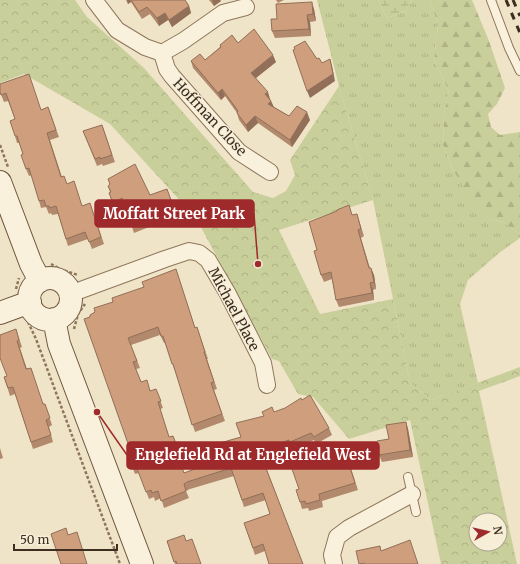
<svg xmlns="http://www.w3.org/2000/svg" width="520" height="564" font-family="Merriweather,serif">
  <style>
    .grass { fill: url(#grass-tufts) }
    .forest { fill: url(#forest-firs) }
    .wetland { fill: url(#wetland-marsh) }
    .park { fill: url(#park-crowns); fill-rule: evenodd }
    .lines { fill: none; stroke-linecap: round; stroke-linejoin: round }
    .lane-casing { stroke: #8d765c; stroke-width: 10 }
    .street-casing { stroke: #8d765c; stroke-width: 18 }
    .secondary-casing { stroke: #6f573f; stroke-width: 24 }
    .path { stroke: #8d765c; stroke-width: 2.5; stroke-dasharray: 3 2; stroke-linecap: butt }
    .lane { stroke: #faf1dc; stroke-width: 8 }
    .street { stroke: #faf1dc; stroke-width: 16 }
    .secondary { stroke: #faf1dc; stroke-width: 22 }
    .rail { stroke: #3d2e20; stroke-width: 3; stroke-dasharray: 7 7; stroke-linecap: butt }
    .wall { fill: #b2896c }
    .shaded-wall { fill: #916f58 }
    .building { fill: #cf9f7d; stroke: #916f58 }
    .labels { text-anchor: middle; stroke-width: 3; stroke-linejoin: round; paint-order: stroke }
    .street-label { font-size: 14px; fill: #3d2e20; stroke: #f7eed8 }
    .leader { fill: none; stroke: #9e2a2b; stroke-width: 1.5 }
    .callout-dot { fill: #9e2a2b; stroke: #f7eed8; stroke-width: 1.5 }
    .callout { fill: #9e2a2b; stroke: #9e2a2b; stroke-width: 1.5 }
    .callout-label { font-size: 15px; text-anchor: middle; font-weight: bold; fill: #fff }
  </style>
  <defs>
    <pattern id="grass-tufts" width="24" height="20" patternUnits="userSpaceOnUse"><rect width="24" height="20" fill="#c9cf9b"/><path d="M3 7l-1-3M5 7V3M7 7l1-3M15 17l-1-3M17 17v-4M19 17l1-3" fill="none" stroke="#aeb285"/></pattern>
    <pattern id="forest-firs" width="22" height="20" patternUnits="userSpaceOnUse"><rect width="22" height="20" fill="#c9cf9b"/><path d="M5 1l3.5 6h-7zM16 11l3.5 6h-7z" fill="#aeb285"/></pattern>
    <pattern id="wetland-marsh" width="20" height="14" patternUnits="userSpaceOnUse"><rect width="20" height="14" fill="#c9cf9b"/><path d="M1 5h8M5 5V1M11 12h8M15 12V8" fill="none" stroke="#aeb285"/></pattern>
    <pattern id="park-crowns" width="20" height="18" patternUnits="userSpaceOnUse"><rect width="20" height="18" fill="#c9cf9b"/><path d="M2 6a3 3 0 1 1 6 0M12 15a3 3 0 1 1 6 0" fill="none" stroke="#aeb285"/></pattern>
  </defs>
  <rect width="100%" height="100%" fill="#f0e4c8"/>
  <path class="grass" d="M 317,0 L 378,0 L 387,18 L 406,11 L 411,0 L 430,0 L 438,24 L 434,60 L 449,91 L 444,113 L 443,145 L 453,170 L 490,219 L 503,222 L 517,232 L 520,238 L 499,253 L 468,280 L 460,304 L 478,383 L 431,400 L 410,383 L 373,200 L 339,86 Z"/>
  <path class="forest" d="M 430,0 L 472,0 L 489,41 L 505,88 L 497,104 L 488,114 L 491,127 L 500,135 L 520,132 L 520,238 L 517,232 L 503,222 L 490,219 L 472,199 L 453,170 L 443,145 L 444,113 L 449,91 L 434,60 L 438,24 Z"/>
  <path class="wetland" d="M 378,0 L 411,0 L 406,11 L 387,18 Z"/>
  <path class="park" d="M 0,0 L 75,0 L 87,17 L 144,68 L 253,192 L 273,198 L 286,191 L 295,175 L 290,160 L 339,86 L 373,200 L 279,230 L 320,314 L 393,299 L 410,383 L 431,400 L 520,367 L 520,376 L 479,391 L 517,564 L 441,564 L 410,420 L 349,439 L 313,397 L 298,394 L 279,361 L 272,359 L 196,218 L 110,124 L 24,74 L 0,83 ZM 476,520 L 500,520 L 500,544 L 476,544 Z"/>
  <g class="lines">
    <defs>
      <path id="lane" d="M 491,0 L 509,48 L 520,71
        M 408,477 L 416,512"/>
      <path id="street" d="M 94,0 L 117,30 L 145,47 L 162,53 L 183,41 L 223,13 L 246,7
        M 162,53 L 167,69 L 172,76 L 239,152 L 270,172
        M 70,294 L 165,259 L 189,251 L 199,253 L 208,260 L 228,294 L 263,363 L 267,385
        M 334,564 L 332,555 L 337,537 L 349,528 L 412,494"/>
      <path id="secondary" d="M 0,182 L 31,264 L 40,281
        M29 299a21 21 0 1 1 42 0a21 21 0 1 1-42 0Z
        M 0,313 L 30,302
        M 54,319 L 59,344 L 142,564"/>
    </defs>
    <use href="#lane" class="lane-casing"/>
    <use href="#street" class="street-casing"/>
    <use href="#secondary" class="secondary-casing"/>
    <path class="path" d="M 0,145 L 8,167
      M 51,264 L 60,269 L 78,275
      M 16,289 L 19,278
      M 28,322 L 36,339 L 120,564
      M 74,329 L 78,314 L 85,304"/>
    <use href="#lane" class="lane"/>
    <use href="#street" class="street"/>
    <use href="#secondary" class="secondary"/>
    <path class="rail" d="M 506,0 L 520,33
      M 513,0 L 520,16"/>
  </g>
  <path class="wall" d="M 126,0 L 185,0 L 189,6 L 191,13 L 172,27 L 168,20 L 159,26 L 150,14 L 142,19 L 131,2 L 128,4 Z
    M 209,0 L 220,0 L 221,1 L 214,6 Z
    M 276,0 L 284,0 L 278,3 Z
    M 314,9 L 316,21 L 310,22 L 311,36 L 275,38 L 272,31 Z
    M 238,43 L 276,62 L 255,79 L 270,99 L 274,107 L 289,116 L 310,120 L 292,147 L 258,123 L 248,132 L 239,120 L 237,113 L 225,96 L 221,100 L 193,68 L 191,61 L 205,60 L 220,47 L 220,45 Z
    M 0,84 L 41,110 L 48,107 L 59,137 L 50,140 L 62,177 L 67,184 L 74,181 L 82,206 L 90,203 L 104,244 L 92,249 L 88,239 L 68,246 L 58,214 L 52,215 L 51,213 L 49,214 L 46,207 L 41,208 L 32,175 L 29,176 L 26,169 L 23,154 L 19,143 L 17,143 L 15,136 L 15,119 L 8,101 L 4,102 L 0,92 Z
    M 102,125 L 115,162 L 103,166 L 102,164 L 97,166 L 83,131 Z
    M 108,179 L 150,195 L 167,189 L 177,218 L 155,227 L 154,225 L 134,233 L 125,205 L 115,210 L 109,193 L 110,192 L 108,186 L 110,184 Z
    M 357,214 L 364,236 L 361,238 L 370,268 L 374,275 L 376,289 L 373,290 L 374,300 L 339,307 L 336,300 L 332,279 L 324,282 L 321,275 L 317,250 L 353,215 Z
    M 176,269 L 195,328 L 197,327 L 208,359 L 207,359 L 217,389 L 214,390 L 225,421 L 195,432 L 175,371 L 165,343 L 164,343 L 160,335 L 131,345 L 140,368 L 136,369 L 141,382 L 151,391 L 156,389 L 163,408 L 160,409 L 169,437 L 173,436 L 180,453 L 177,454 L 184,473 L 203,466 L 213,445 L 241,437 L 263,416 L 274,412 L 329,428 L 332,435 L 316,444 L 314,440 L 293,449 L 292,447 L 271,454 L 274,461 L 265,465 L 303,564 L 265,551 L 255,555 L 244,523 L 270,514 L 266,500 L 244,507 L 234,476 L 190,489 L 186,491 L 189,498 L 164,508 L 161,498 L 155,501 L 154,497 L 149,499 L 139,473 L 135,474 L 127,454 L 131,452 L 90,317 L 95,312 L 113,302 L 144,287 Z
    M 16,329 L 22,347 L 20,348 L 27,369 L 43,404 L 45,404 L 52,425 L 49,427 L 53,442 L 33,449 L 15,394 L 10,396 L 4,377 L 7,376 Z
    M 406,422 L 408,429 L 413,457 L 382,462 L 379,455 Z
    M 0,448 L 3,458 L 0,459 Z
    M 349,462 L 358,490 L 322,501 L 323,507 L 309,511 L 308,508 L 302,509 L 300,502 L 312,466 Z
    M 167,541 L 187,541 L 201,564 L 175,564 Z"/>
  <path class="shaded-wall" d="M 127,0 L 130,0 L 131,2 L 128,4 Z
    M 212,0 L 220,0 L 221,1 L 214,6 Z
    M 312,2 L 314,9 L 316,21 L 313,14 Z
    M 189,6 L 191,13 L 172,27 L 169,20 Z
    M 165,13 L 168,20 L 159,26 L 157,18 Z
    M 307,15 L 310,22 L 311,36 L 309,29 Z
    M 273,55 L 276,62 L 253,80 L 251,73 Z
    M 330,59 L 332,66 L 335,81 L 310,98 L 307,91 Z
    M 222,89 L 225,96 L 221,100 L 218,93 Z
    M 268,92 L 270,99 L 268,101 L 265,94 Z
    M 271,101 L 274,108 L 268,104 Z
    M 307,112 L 310,120 L 292,147 L 290,140 Z
    M 255,116 L 258,123 L 248,132 L 246,125 Z
    M 371,268 L 374,275 L 376,289 L 374,282 Z
    M 370,283 L 373,290 L 374,300 L 372,293 Z
    M 406,422 L 408,429 L 413,457 L 410,450 Z"/>
  <path class="building" d="M 131,0 L 185,0 L 189,6 L 169,20 L 165,13 L 157,18 L 147,7 L 139,12 Z
    M 312,2 L 313,14 L 307,15 L 309,29 L 272,31 L 271,19 L 277,19 L 276,4 Z
    M 254,29 L 273,55 L 251,73 L 268,92 L 265,94 L 271,101 L 268,104 L 289,116 L 297,106 L 307,112 L 290,140 L 255,116 L 246,125 L 237,113 L 238,111 L 222,89 L 218,93 L 191,61 L 200,54 L 205,60 L 221,47 L 220,45 L 232,35 L 238,43 Z
    M 305,41 L 317,59 L 319,58 L 322,63 L 330,59 L 333,74 L 307,91 L 293,50 L 295,49 L 294,47 Z
    M 29,74 L 41,110 L 48,107 L 56,130 L 47,133 L 61,177 L 64,176 L 67,184 L 74,181 L 82,206 L 90,203 L 101,237 L 89,242 L 85,232 L 66,239 L 56,206 L 50,208 L 49,206 L 46,206 L 44,200 L 39,201 L 29,168 L 26,169 L 21,155 L 23,154 L 17,136 L 15,136 L 10,121 L 15,119 L 6,93 L 1,95 L 0,92 L 0,84 Z
    M 102,125 L 112,155 L 100,159 L 100,157 L 95,159 L 83,131 Z
    M 135,164 L 150,195 L 167,189 L 175,211 L 152,220 L 152,218 L 132,226 L 122,198 L 113,203 L 109,193 L 111,192 L 108,186 L 110,184 L 108,179 Z
    M 349,205 L 352,215 L 357,214 L 361,229 L 358,230 L 369,268 L 371,268 L 374,282 L 370,283 L 372,293 L 336,300 L 331,272 L 321,275 L 314,251 L 317,250 L 309,222 L 337,211 L 337,210 Z
    M 176,269 L 195,328 L 197,327 L 205,352 L 204,352 L 214,382 L 211,383 L 222,414 L 192,425 L 173,364 L 172,364 L 163,336 L 161,336 L 158,327 L 128,338 L 137,361 L 133,362 L 141,382 L 147,380 L 150,391 L 156,389 L 161,401 L 158,402 L 169,437 L 173,436 L 177,446 L 174,447 L 184,473 L 203,466 L 198,447 L 212,443 L 213,445 L 241,437 L 236,423 L 264,416 L 262,412 L 272,407 L 274,412 L 285,408 L 301,398 L 302,400 L 310,395 L 329,428 L 314,437 L 311,433 L 290,442 L 289,440 L 269,447 L 271,454 L 262,458 L 303,564 L 269,564 L 263,544 L 253,548 L 244,523 L 270,514 L 263,493 L 242,500 L 231,468 L 187,482 L 184,484 L 186,491 L 161,501 L 158,491 L 152,493 L 151,490 L 146,492 L 136,466 L 132,467 L 127,454 L 131,452 L 84,319 L 90,317 L 90,315 L 95,312 L 94,308 L 113,302 L 112,298 L 144,287 L 142,282 Z
    M 16,329 L 19,340 L 17,341 L 26,369 L 31,368 L 43,404 L 45,404 L 50,418 L 46,420 L 51,435 L 31,442 L 13,387 L 8,388 L 4,377 L 7,376 L 0,358 L 0,335 Z
    M 406,422 L 410,450 L 379,455 L 377,441 L 389,439 L 386,425 Z
    M 346,455 L 355,483 L 319,494 L 320,500 L 306,504 L 305,501 L 300,502 L 296,490 L 299,489 L 291,466 L 309,459 L 312,466 Z
    M 66,528 L 68,535 L 77,532 L 87,564 L 61,564 L 51,534 Z
    M 184,535 L 186,541 L 192,539 L 201,564 L 177,564 L 176,561 L 174,562 L 167,541 Z
    M 410,540 L 418,564 L 364,564 L 364,563 L 359,564 L 356,551 L 380,546 L 381,551 Z"/>
  <g class="labels">
    <g class="street-label">
      <text transform="translate(210 117) rotate(47)" y="5">Hoffman Close</text>
      <text transform="translate(234 309) rotate(62)" y="5">Michael Place</text>
    </g>
  </g>
  <path class="leader" d="M258 264L254 214M97 412L127 455"/>
  <g class="callout-dot">
    <circle cx="258" cy="264" r="4"/>
    <circle cx="97" cy="412" r="4"/>
  </g>
  <g class="callout">
    <rect x="95" y="200" width="159" height="27" rx="4"/>
    <rect x="127" y="442" width="252" height="27" rx="4"/>
  </g>
  <g class="callout-label">
    <text x="174" y="219">Moffatt Street Park</text>
    <text x="253" y="460">Englefield Rd at Englefield West</text>
  </g>
  <g transform="translate(488 532) rotate(82)"><circle r="19" fill="#f7eed8" stroke="#ada18e"/>
  <path d="M0-3L7 15L0 10L-7 15Z" fill="#9e2a2b"/>
  <text y="-6" font-size="11" font-weight="bold" text-anchor="middle" fill="#3d2e20">N</text>
  </g>
  <path d="M14 544v6h103v-6" fill="none" stroke="#3d2e20" stroke-width="2"/>
  <text x="20" y="544" font-size="12" fill="#3d2e20" stroke="#f7eed8" stroke-width="3" paint-order="stroke">50 m</text>
</svg>
